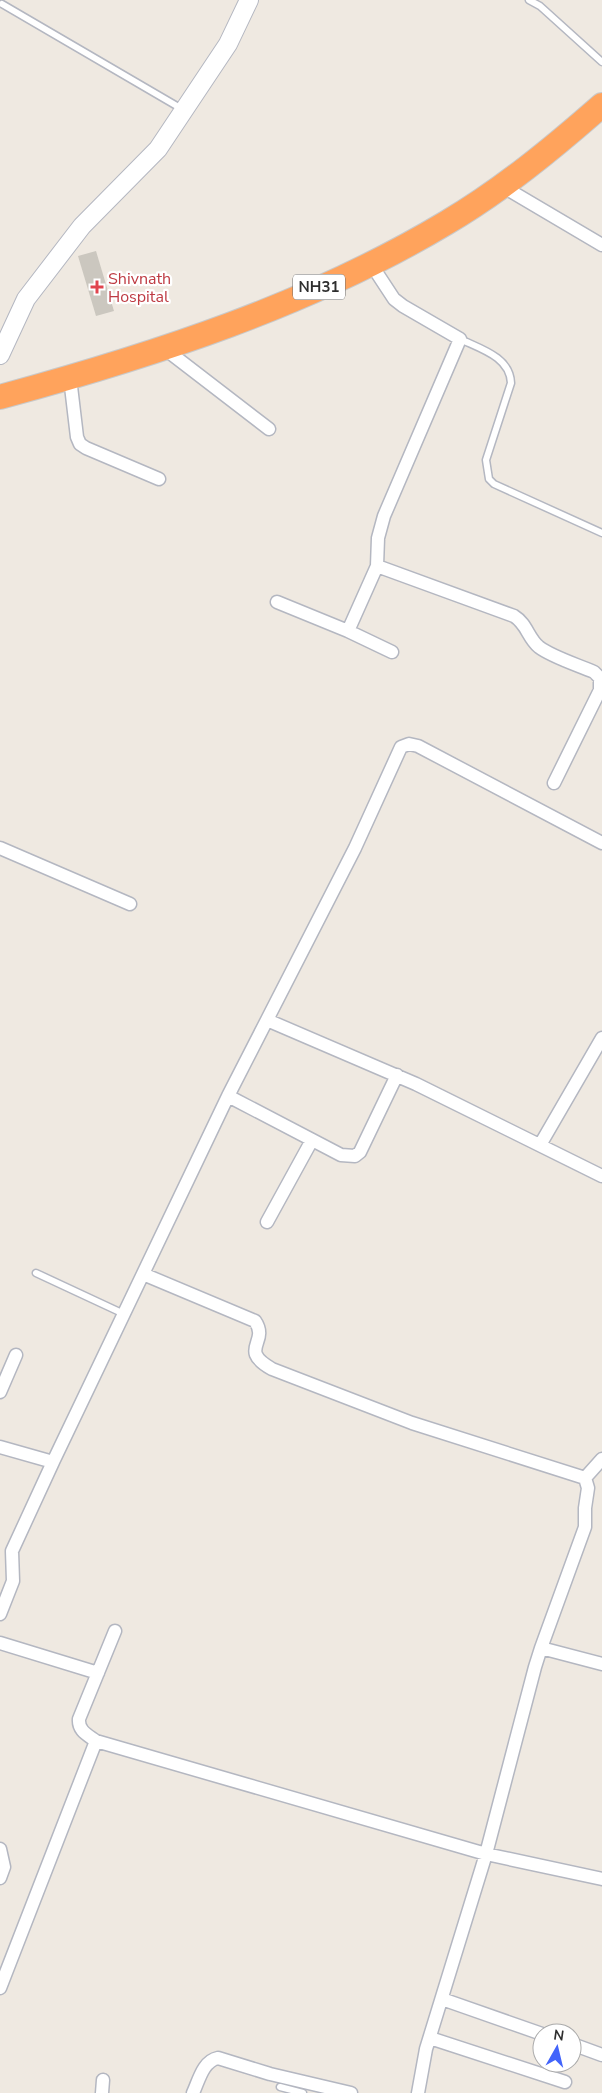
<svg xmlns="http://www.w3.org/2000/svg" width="602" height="2093" font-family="'Nunito Sans',sans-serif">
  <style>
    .building { fill: #cbc7bf }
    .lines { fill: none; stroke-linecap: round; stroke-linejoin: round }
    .lane-casing { stroke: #b4b7c1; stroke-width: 9 }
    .street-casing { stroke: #b4b7c1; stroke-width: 15 }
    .secondary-casing { stroke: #b4b7c1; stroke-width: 20 }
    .highway-casing { stroke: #c9c9c9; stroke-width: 26 }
    .lane { stroke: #fff; stroke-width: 6 }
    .street { stroke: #fff; stroke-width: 12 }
    .secondary { stroke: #fff; stroke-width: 18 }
    .highway { stroke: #ffa35c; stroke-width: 24 }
    .health-dot { fill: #e0444e; stroke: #fff; stroke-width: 2 }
    .labels { text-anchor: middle; stroke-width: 4.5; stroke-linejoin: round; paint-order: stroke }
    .shield { fill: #fff; stroke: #6d6d6d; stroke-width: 1 }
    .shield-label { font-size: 15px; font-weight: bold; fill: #2e2e2e }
    .health-label { font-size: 16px; fill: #be3a42; stroke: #fff; text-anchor: start }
  </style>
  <rect width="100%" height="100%" fill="#efe9e1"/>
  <path class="building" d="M 96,251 L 114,311 L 96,316 L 78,256 Z"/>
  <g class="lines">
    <defs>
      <path id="lane" d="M 529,0 L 540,6 L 602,62
        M 2,4 L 182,109
        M 460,339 C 481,349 510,357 511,383 L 486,460 L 489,479 L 494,484 L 602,533
        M 36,1273 L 124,1314
        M 280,2087 L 303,2093"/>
      <path id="street" d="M 502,186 L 602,245
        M 165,349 L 269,429
        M 70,378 L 77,437 L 80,444 L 86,448 L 159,479
        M 377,566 L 514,616 C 527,624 528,638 539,647 C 552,657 578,665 594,672 L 600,678 L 600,690 L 554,783
        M 277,602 L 348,631 L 377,566 L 378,538 L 384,516 L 460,339 L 403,306 L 394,299 L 371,264
        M 348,631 L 392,652
        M 0,848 L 130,904
        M 267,1020 L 416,1084 L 602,1176
        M 228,1096 L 341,1155 L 355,1156 L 360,1152 L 397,1075
        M 540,1145 L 602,1038
        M 267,1222 L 312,1140
        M 143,1274 L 255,1321 C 270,1343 237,1349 272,1369 L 412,1423 L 585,1478 L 588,1488 L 585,1508 L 585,1527 L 541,1648 L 602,1664
        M 0,1392 L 16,1355
        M 0,1447 L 53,1462 L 12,1551 L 13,1581 L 0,1614
        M 53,1462 L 228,1096 L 355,848 L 401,747 L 409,744 L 418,746 L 602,843
        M 585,1478 L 602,1459
        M 0,1643 L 98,1673
        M 96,1741 C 88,1735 78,1731 79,1719 L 115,1631
        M 0,1849 L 4,1867 L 0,1878
        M 0,1988 L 96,1741 L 486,1854 L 602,1879
        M 442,1999 L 542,2034
        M 430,2038 L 565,2082
        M 572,2044 L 602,2055
        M 102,2093 L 103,2080
        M 193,2093 C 199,2080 203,2061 218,2058 L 270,2074 L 351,2093
        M 418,2093 L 426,2049 L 486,1854 L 535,1667 L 541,1648"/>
      <path id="secondary" d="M 0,355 L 26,299 L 82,226 L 158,149 L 228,44 L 249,0"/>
      <path id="highway" d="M 0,397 C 154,355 309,305 446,223 C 502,190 553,148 602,105"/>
    </defs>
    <use href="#lane" class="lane-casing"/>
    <use href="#street" class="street-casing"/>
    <use href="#secondary" class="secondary-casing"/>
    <use href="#highway" class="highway-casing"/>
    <use href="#lane" class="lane"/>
    <use href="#street" class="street"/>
    <use href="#secondary" class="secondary"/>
    <use href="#highway" class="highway"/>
  </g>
  <path class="health-dot" d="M94.5 279.5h5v5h5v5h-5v5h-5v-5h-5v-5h5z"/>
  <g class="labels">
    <rect class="shield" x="293" y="274.5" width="52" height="25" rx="4"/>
    <g class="shield-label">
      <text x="319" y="292">NH31</text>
    </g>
    <g class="health-label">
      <text x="108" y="284">Shivnath<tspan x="108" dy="18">Hospital</tspan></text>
    </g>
  </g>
  <g transform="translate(557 2048) rotate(8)"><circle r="24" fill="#ffffff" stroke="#ababab"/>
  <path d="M0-4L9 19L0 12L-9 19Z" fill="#4264fb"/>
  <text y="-8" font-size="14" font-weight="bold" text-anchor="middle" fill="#2e2e2e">N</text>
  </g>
</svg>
